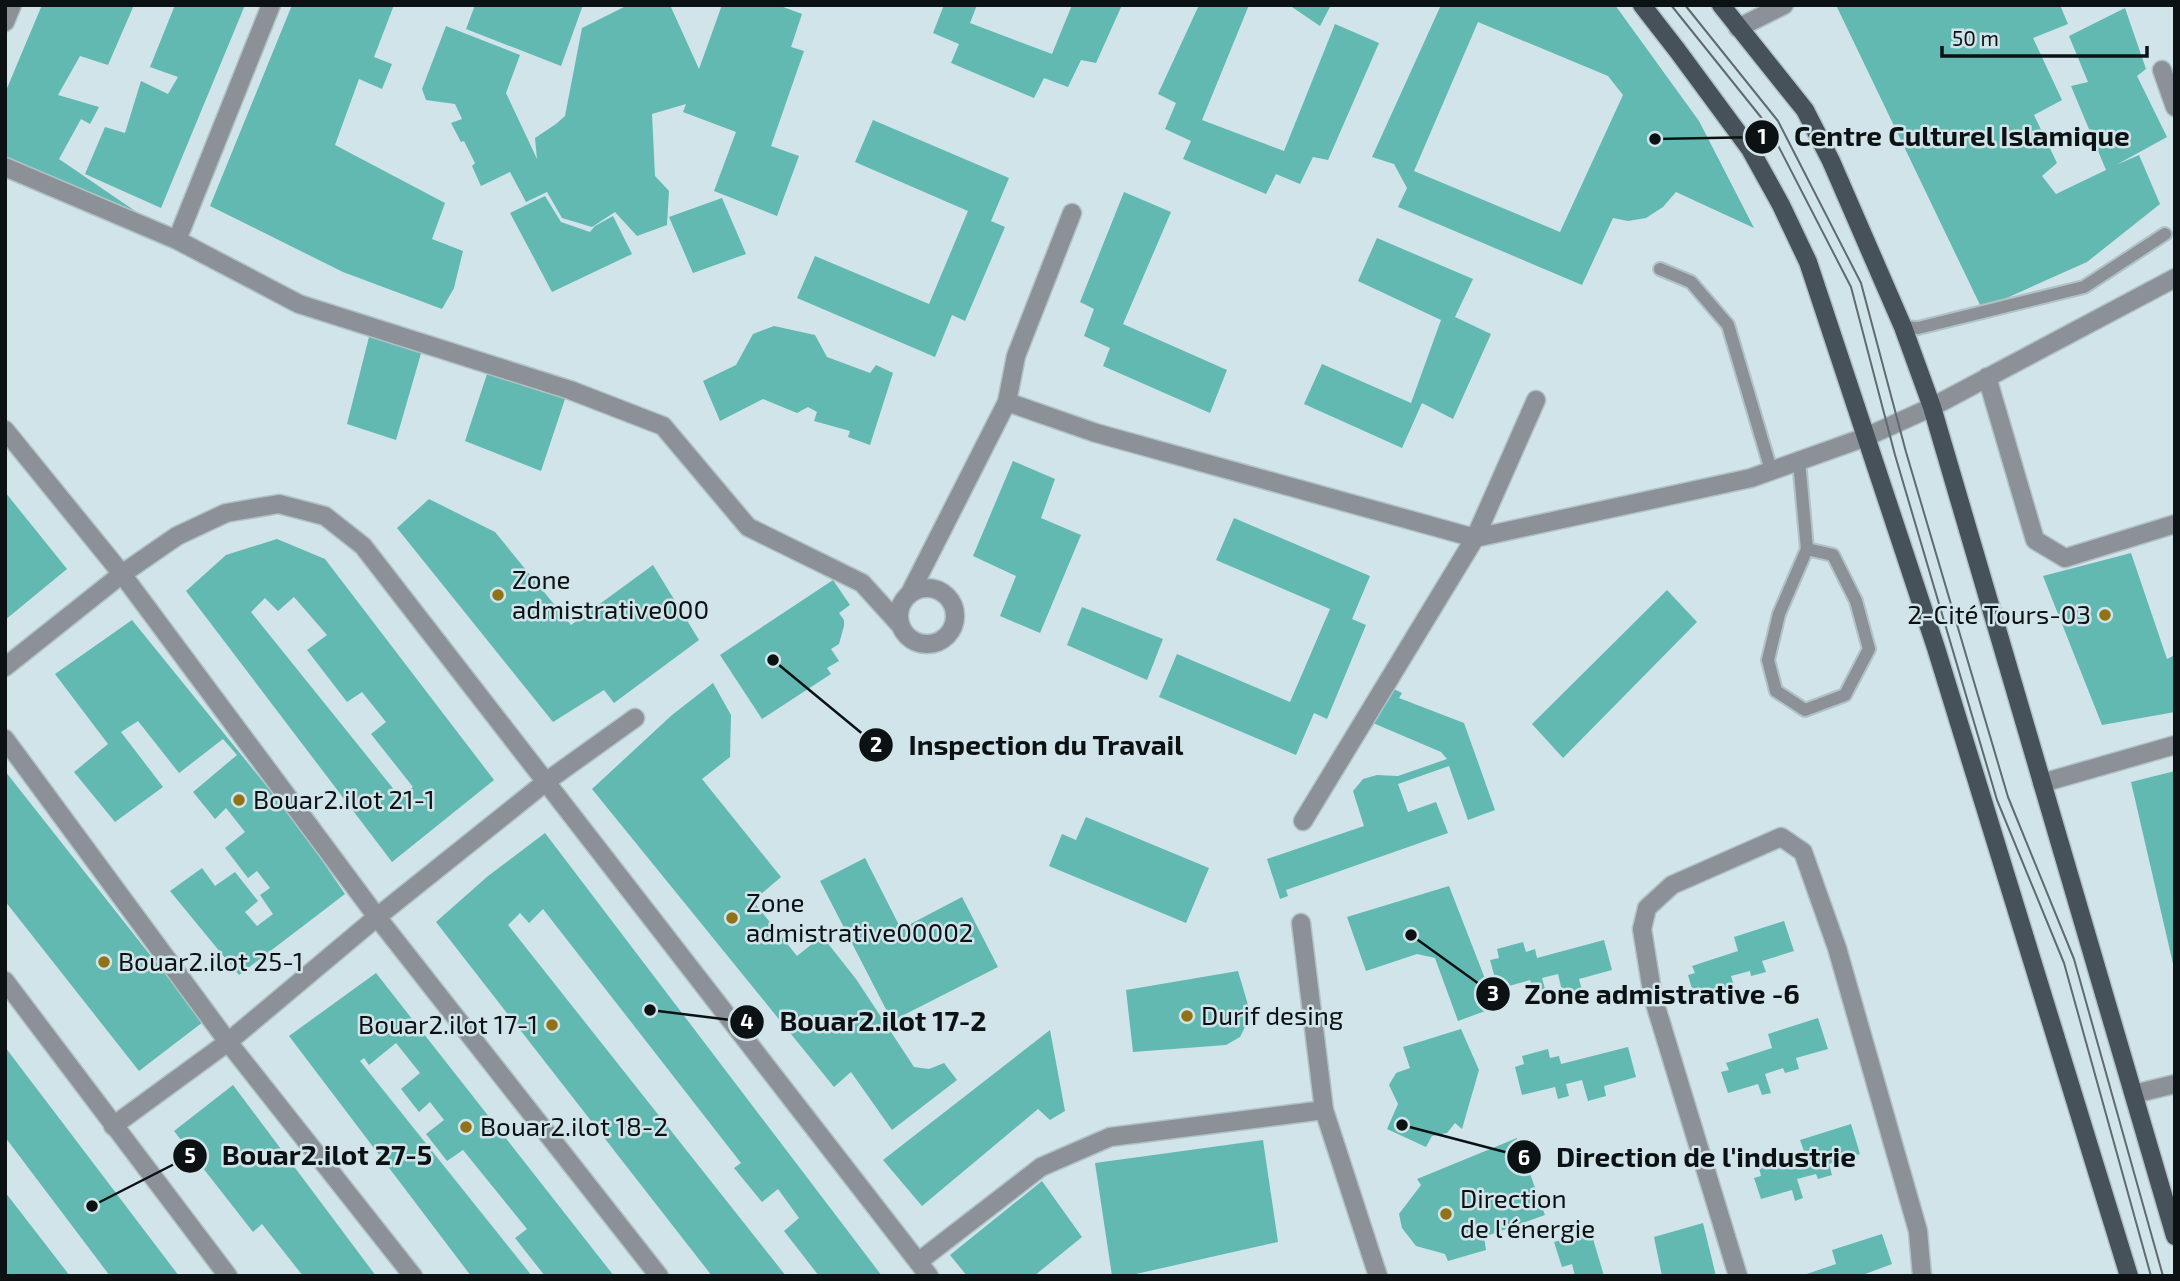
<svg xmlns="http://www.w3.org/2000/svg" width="2180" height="1281" font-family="'Exo 2',sans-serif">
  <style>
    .building { fill: #62b9b2; fill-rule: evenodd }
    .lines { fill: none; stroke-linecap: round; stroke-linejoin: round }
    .service-casing { stroke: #b1c2c7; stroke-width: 16 }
    .minor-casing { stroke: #b1c2c7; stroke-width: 21 }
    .tertiary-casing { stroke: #b1c2c7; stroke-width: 21 }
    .primary-casing { stroke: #b1c2c7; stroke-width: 21 }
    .service { stroke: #8b9196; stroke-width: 12 }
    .minor { stroke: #8b9196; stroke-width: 18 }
    .tertiary { stroke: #8b9196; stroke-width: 18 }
    .primary { stroke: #465159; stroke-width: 18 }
    .tram { stroke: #5f6b6f; stroke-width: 2 }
    .poi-dot { fill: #907217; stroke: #d0e4e9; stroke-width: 2.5 }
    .labels { text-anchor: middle; stroke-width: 5; stroke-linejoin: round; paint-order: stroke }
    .poi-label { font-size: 26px; fill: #0c1214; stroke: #d0e4e9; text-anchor: start }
    .leader { fill: none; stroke: #0c1214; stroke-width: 2.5 }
    .callout-dot { fill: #0c1214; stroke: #d0e4e9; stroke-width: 2.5 }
    .mark-label { font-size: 21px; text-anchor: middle; font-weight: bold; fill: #fff }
    .callout-label { font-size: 28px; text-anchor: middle; font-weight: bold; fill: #0c1214; stroke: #d0e4e9; stroke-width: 5; stroke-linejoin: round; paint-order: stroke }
  </style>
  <rect width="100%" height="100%" fill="#d0e4e9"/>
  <path class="building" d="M 42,5 L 134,5 L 108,65 L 80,56 L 58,95 L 99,107 L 90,124 L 81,119 L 59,159 L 141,215 L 5,156 L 5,93 Z
    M 175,5 L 245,5 L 161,208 L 85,174 L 105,127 L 125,133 L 141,81 L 168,94 L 178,77 L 150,67 Z
    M 292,5 L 394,5 L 374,57 L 392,64 L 382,89 L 359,79 L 335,145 L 445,203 L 432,239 L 463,251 L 454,288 L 442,309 L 343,272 L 210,206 Z
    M 475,5 L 583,5 L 561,66 L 466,29 Z
    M 628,5 L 670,5 L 699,69 L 722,5 L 778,5 L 802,14 L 791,47 L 804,51 L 771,146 L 799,156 L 777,216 L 714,191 L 736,132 L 683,112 L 686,104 L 652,114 L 655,176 L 669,191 L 667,225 L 637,236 L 615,212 L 592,227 L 562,218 L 547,192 L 526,202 L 510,172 L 481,186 L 472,166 L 475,163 L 464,141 L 461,142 L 451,123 L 462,119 L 455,104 L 426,100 L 422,89 L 446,26 L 520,55 L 506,93 L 537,159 L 535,138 L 556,124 L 565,116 L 582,28 Z
    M 944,5 L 977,5 L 970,23 L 1052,54 L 1072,5 L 1122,5 L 1096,63 L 1081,60 L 1068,87 L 1044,78 L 1034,98 L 951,63 L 959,44 L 933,33 Z
    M 1199,5 L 1249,5 L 1202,120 L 1284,151 L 1335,24 L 1379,43 L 1328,160 L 1313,157 L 1300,184 L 1276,174 L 1266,194 L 1183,159 L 1191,141 L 1165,129 L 1176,103 L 1158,94 Z
    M 1289,5 L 1331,5 L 1320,26 Z
    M 1441,5 L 1615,5 L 1699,121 L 1754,228 L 1676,192 L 1663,207 L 1646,218 L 1628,221 L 1613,218 L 1582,285 L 1398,207 L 1407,188 L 1394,164 L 1372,157 ZM 1478,22 L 1608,76 L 1623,95 L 1560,232 L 1414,171 Z
    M 1836,5 L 2060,5 L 2068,24 L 2033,38 L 2062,100 L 2034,115 L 2057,163 L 2042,176 L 2056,194 L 2106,170 L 2071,86 L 2088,82 L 2069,36 L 2125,8 L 2146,69 L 2137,76 L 2167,137 L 2116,165 L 2139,155 L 2160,204 L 2087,262 L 1982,309 Z
    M 873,120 L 1009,178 L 991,221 L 1005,227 L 965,321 L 952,315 L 935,357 L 797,298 L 815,256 L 929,304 L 968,211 L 855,162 Z
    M 1124,192 L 1171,212 L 1123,324 L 1227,370 L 1210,413 L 1103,366 L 1110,348 L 1084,336 L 1094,309 L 1080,302 Z
    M 545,196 L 561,222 L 590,232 L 595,226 L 613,216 L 632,254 L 552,292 L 510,213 Z
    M 722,198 L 746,254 L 693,273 L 669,217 Z
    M 1377,238 L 1473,279 L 1455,317 L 1491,334 L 1453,419 L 1422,403 L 1402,448 L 1304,404 L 1322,364 L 1411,403 L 1441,320 L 1358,281 Z
    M 774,326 L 815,335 L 827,357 L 870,373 L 876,365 L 893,373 L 870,445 L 848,437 L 850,431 L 814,421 L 817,412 L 808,407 L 797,413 L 763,399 L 720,421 L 703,381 L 736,365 L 753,334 Z
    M 370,333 L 422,350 L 396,440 L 347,424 Z
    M 488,371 L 566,396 L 541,471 L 465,441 Z
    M 1013,461 L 1055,479 L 1041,518 L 1081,535 L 1040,633 L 1000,616 L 1016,576 L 973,556 Z
    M 5,492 L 67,569 L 5,620 Z
    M 429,499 L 495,532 L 571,625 L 653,565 L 699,640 L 614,703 L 604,690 L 553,722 L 397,528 Z
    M 1234,518 L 1370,576 L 1352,619 L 1366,625 L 1327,719 L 1314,713 L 1296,755 L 1159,697 L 1177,654 L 1290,702 L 1330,609 L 1216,560 Z
    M 277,539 L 325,559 L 494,780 L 392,862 L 186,591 L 226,555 ZM 294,597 L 327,635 L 307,650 L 347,702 L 362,692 L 386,722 L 371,734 L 413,787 L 400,797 L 251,612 L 265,598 L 278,611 Z
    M 2131,553 L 2167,659 L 2175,655 L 2175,712 L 2102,725 L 2043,576 Z
    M 833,580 L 850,605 L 839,613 L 844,620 L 844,626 L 839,644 L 831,649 L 839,661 L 827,668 L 831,674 L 762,719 L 720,655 Z
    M 1667,590 L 1697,622 L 1563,758 L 1532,724 Z
    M 1082,607 L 1163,639 L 1147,680 L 1067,645 Z
    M 132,620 L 295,821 L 345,894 L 239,975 L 170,891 L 202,868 L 215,886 L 235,872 L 258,901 L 245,912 L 257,926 L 273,914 L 260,895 L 270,888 L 257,871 L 248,878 L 225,848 L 245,832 L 226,808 L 215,819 L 193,792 L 237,755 L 223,739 L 179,773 L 138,721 L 121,732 L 163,787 L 115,822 L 74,772 L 108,744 L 55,674 Z
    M 713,683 L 731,715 L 730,757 L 702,779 L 781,877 L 753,901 L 797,956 L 822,936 L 856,979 L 914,1067 L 929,1069 L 944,1063 L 957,1080 L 892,1130 L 851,1072 L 834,1087 L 592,789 L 672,715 Z
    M 1390,687 L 1402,693 L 1399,698 L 1464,723 L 1495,810 L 1468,820 L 1449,766 L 1398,784 L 1408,812 L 1436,802 L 1448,833 L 1286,890 L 1288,896 L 1280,899 L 1267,859 L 1364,826 L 1353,791 L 1363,779 L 1377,775 L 1398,776 L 1447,759 L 1441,752 L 1373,723 Z
    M 5,771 L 203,1022 L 139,1071 L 5,901 Z
    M 2175,771 L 2175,968 L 2174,968 L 2131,782 Z
    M 1086,817 L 1209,868 L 1186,923 L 1049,866 L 1062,834 L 1076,840 Z
    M 545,833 L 882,1276 L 819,1276 L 784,1231 L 799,1218 L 778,1189 L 762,1202 L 734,1168 L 741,1163 L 543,909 L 529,923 L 520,913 L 508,925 L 786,1276 L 712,1276 L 436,922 L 488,876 Z
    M 865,858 L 901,929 L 962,897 L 998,967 L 892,1021 L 820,881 Z
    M 1449,886 L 1496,1007 L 1458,1021 L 1435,958 L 1417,954 L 1366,971 L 1347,917 Z
    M 1784,921 L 1794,951 L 1762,961 L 1766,972 L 1751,976 L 1750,971 L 1731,976 L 1737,995 L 1729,998 L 1725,987 L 1694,996 L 1688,975 L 1695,973 L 1692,966 L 1738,951 L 1734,937 Z
    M 1604,940 L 1612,970 L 1579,979 L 1582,990 L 1563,995 L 1558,974 L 1542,978 L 1545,989 L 1534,992 L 1530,980 L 1498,989 L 1490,960 L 1499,958 L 1497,949 L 1523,942 L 1526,952 L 1535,949 L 1537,958 Z
    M 1238,971 L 1251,1015 L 1240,1037 L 1226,1045 L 1133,1052 L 1126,990 Z
    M 376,973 L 614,1276 L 545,1276 L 515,1238 L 527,1229 L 463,1150 L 447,1161 L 426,1134 L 444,1120 L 430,1102 L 419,1112 L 401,1089 L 420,1073 L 396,1043 L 369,1065 L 364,1058 L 360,1061 L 532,1276 L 471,1276 L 289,1036 Z
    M 1818,1018 L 1828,1049 L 1796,1058 L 1799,1069 L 1785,1073 L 1783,1068 L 1765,1074 L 1771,1093 L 1762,1095 L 1758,1084 L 1728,1093 L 1721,1072 L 1729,1070 L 1726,1063 L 1772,1048 L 1768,1034 Z
    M 1461,1029 L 1479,1070 L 1462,1129 L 1455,1123 L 1447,1133 L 1432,1136 L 1426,1147 L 1387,1129 L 1398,1104 L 1389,1085 L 1396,1073 L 1410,1068 L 1403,1047 Z
    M 1050,1030 L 1065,1111 L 1050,1120 L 1038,1109 L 922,1206 L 883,1160 Z
    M 5,1047 L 179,1276 L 110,1276 L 5,1137 Z
    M 1628,1047 L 1636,1077 L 1604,1086 L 1606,1096 L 1588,1101 L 1582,1080 L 1566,1084 L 1569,1096 L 1558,1099 L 1555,1087 L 1522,1095 L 1515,1067 L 1524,1064 L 1522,1056 L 1548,1049 L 1550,1058 L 1559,1056 L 1561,1064 Z
    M 233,1085 L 376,1276 L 303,1276 L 262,1224 L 253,1232 L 174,1131 Z
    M 1851,1124 L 1860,1154 L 1829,1164 L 1832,1175 L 1818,1179 L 1816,1174 L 1797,1179 L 1803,1198 L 1795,1201 L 1792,1190 L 1761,1199 L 1754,1178 L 1761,1176 L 1759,1168 L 1805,1154 L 1800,1140 Z
    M 1517,1138 L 1545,1215 L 1484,1237 L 1486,1250 L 1448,1261 L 1445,1254 L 1416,1246 L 1402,1228 L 1399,1214 L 1421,1185 L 1417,1179 Z
    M 1263,1140 L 1278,1242 L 1127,1276 L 1112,1276 L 1095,1163 Z
    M 1042,1181 L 1082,1237 L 1034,1276 L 967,1276 L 950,1255 Z
    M 5,1192 L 70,1276 L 5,1276 Z
    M 1703,1223 L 1716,1276 L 1662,1276 L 1654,1237 Z
    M 1591,1232 L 1604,1276 L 1575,1276 L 1572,1264 L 1562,1267 L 1554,1242 Z
    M 1882,1234 L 1892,1264 L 1860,1276 L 1801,1276 L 1836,1264 L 1832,1250 Z"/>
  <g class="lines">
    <defs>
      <path id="service" d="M 1660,269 L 1691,282 L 1728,325 L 1771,470
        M 1903,327 L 1918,328 L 2084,287 L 2165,234
        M 1799,461 L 1807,549 L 1779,614 L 1768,660 L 1776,691 L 1805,710 L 1845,695 L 1869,649 L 1856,601 L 1833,555 L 1807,549"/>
      <path id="minor" d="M 5,22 L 12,5
        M 1738,28 L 1784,5
        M 2162,70 L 2175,107
        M 5,167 L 177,240 L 299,304 L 570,390 L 663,426 L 748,527 L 862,583 L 901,626
        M 177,240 L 271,5
        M 1987,377 L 2035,540 L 2065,558 L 2175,524
        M 1007,402 L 1096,433 L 1475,538 L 1751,478 L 1866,437 L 1932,407 L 2175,278
        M 5,430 L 122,574 L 377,917 L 659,1276
        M899 616a28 28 0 1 1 56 0a28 28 0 1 1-56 0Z
        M 909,595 L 1007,402 L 1016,356 L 1072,213
        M 5,667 L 122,574 L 177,536 L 226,513 L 279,504 L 325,516 L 363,546 L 929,1276
        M 5,739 L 228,1042 L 413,1276
        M 2042,783 L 2175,745
        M 1303,821 L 1475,538 L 1536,400
        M 1301,923 L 1324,1110 L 1378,1276
        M 2134,1094 L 2175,1084
        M 113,1126 L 228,1042 L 377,917 L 547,781 L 635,718
        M 918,1262 L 1041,1167 L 1110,1137 L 1324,1110
        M 1738,1276 L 1653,997 L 1642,929 L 1647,908 L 1672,885 L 1781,837 L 1803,852 L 1837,948 L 1918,1231 L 1922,1276"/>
      <path id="tertiary" d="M 5,981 L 228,1276"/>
      <path id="primary" d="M 1642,5 L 1677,50 L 1750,149 L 1781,205 L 1808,262 L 1936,648 L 2129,1276
        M 1721,5 L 1805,110 L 1831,161 L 1903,327 L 1932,407 L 2175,1236"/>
    </defs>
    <use href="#service" class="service-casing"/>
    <use href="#minor" class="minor-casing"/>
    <use href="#tertiary" class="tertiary-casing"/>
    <use href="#primary" class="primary-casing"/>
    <use href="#service" class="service"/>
    <use href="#minor" class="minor"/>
    <use href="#tertiary" class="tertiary"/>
    <use href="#primary" class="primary"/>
    <path class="tram" d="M 1671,5 L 1768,126 L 1851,287 L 1895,455 L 1997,800 L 2064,963 L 2151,1276
      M 1685,5 L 1778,121 L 1861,283 L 1906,452 L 2008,797 L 2074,959 L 2163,1276"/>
  </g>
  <g class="poi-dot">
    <circle cx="498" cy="595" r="7"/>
    <circle cx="2105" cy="615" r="7"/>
    <circle cx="239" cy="800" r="7"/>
    <circle cx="732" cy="918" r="7"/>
    <circle cx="104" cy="962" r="7"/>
    <circle cx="1187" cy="1016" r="7"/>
    <circle cx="552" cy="1025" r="7"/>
    <circle cx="466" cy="1127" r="7"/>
    <circle cx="1446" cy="1214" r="7"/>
  </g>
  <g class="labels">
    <g class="poi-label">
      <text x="512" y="589">Zone<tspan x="512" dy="30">admistrative000</tspan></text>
      <text x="2091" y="624" text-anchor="end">2-Cité Tours-03</text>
      <text x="253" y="809">Bouar2.ilot 21-1</text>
      <text x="746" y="912">Zone<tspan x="746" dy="30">admistrative00002</tspan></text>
      <text x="118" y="971">Bouar2.ilot 25-1</text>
      <text x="1201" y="1025">Durif desing</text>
      <text x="538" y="1034" text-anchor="end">Bouar2.ilot 17-1</text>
      <text x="480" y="1136">Bouar2.ilot 18-2</text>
      <text x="1460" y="1208">Direction<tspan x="1460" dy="30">de l'énergie</tspan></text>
    </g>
  </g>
  <path class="leader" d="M1655 139L1762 137M773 660L876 745M1411 935L1493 994M650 1010L747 1022M92 1206L190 1156M1402 1125L1524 1157"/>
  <g class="callout-dot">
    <circle cx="1655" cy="139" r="7"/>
    <circle cx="773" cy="660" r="7"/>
    <circle cx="1411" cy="935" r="7"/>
    <circle cx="650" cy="1010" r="7"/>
    <circle cx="92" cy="1206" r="7"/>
    <circle cx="1402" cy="1125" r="7"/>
    <circle cx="1762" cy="137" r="18"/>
    <circle cx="876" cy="745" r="18"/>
    <circle cx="1493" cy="994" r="18"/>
    <circle cx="747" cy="1022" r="18"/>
    <circle cx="190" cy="1156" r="18"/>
    <circle cx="1524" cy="1157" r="18"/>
  </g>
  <g class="mark-label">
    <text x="1762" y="144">1</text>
    <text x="876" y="752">2</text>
    <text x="1493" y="1001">3</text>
    <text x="747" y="1029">4</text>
    <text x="190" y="1163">5</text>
    <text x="1524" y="1165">6</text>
  </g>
  <g class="callout-label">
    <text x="1962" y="146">Centre Culturel Islamique</text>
    <text x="1046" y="755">Inspection du Travail</text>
    <text x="1662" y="1004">Zone admistrative -6</text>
    <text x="883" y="1031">Bouar2.ilot 17-2</text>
    <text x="327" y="1165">Bouar2.ilot 27-5</text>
    <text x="1706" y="1167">Direction de l'industrie</text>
  </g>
  <rect width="2180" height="1281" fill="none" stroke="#0c1214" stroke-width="14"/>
  <path d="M1942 46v10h205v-10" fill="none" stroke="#0c1214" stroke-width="3.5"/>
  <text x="1952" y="46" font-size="21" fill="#0c1214" stroke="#d0e4e9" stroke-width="5" paint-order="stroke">50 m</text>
</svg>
